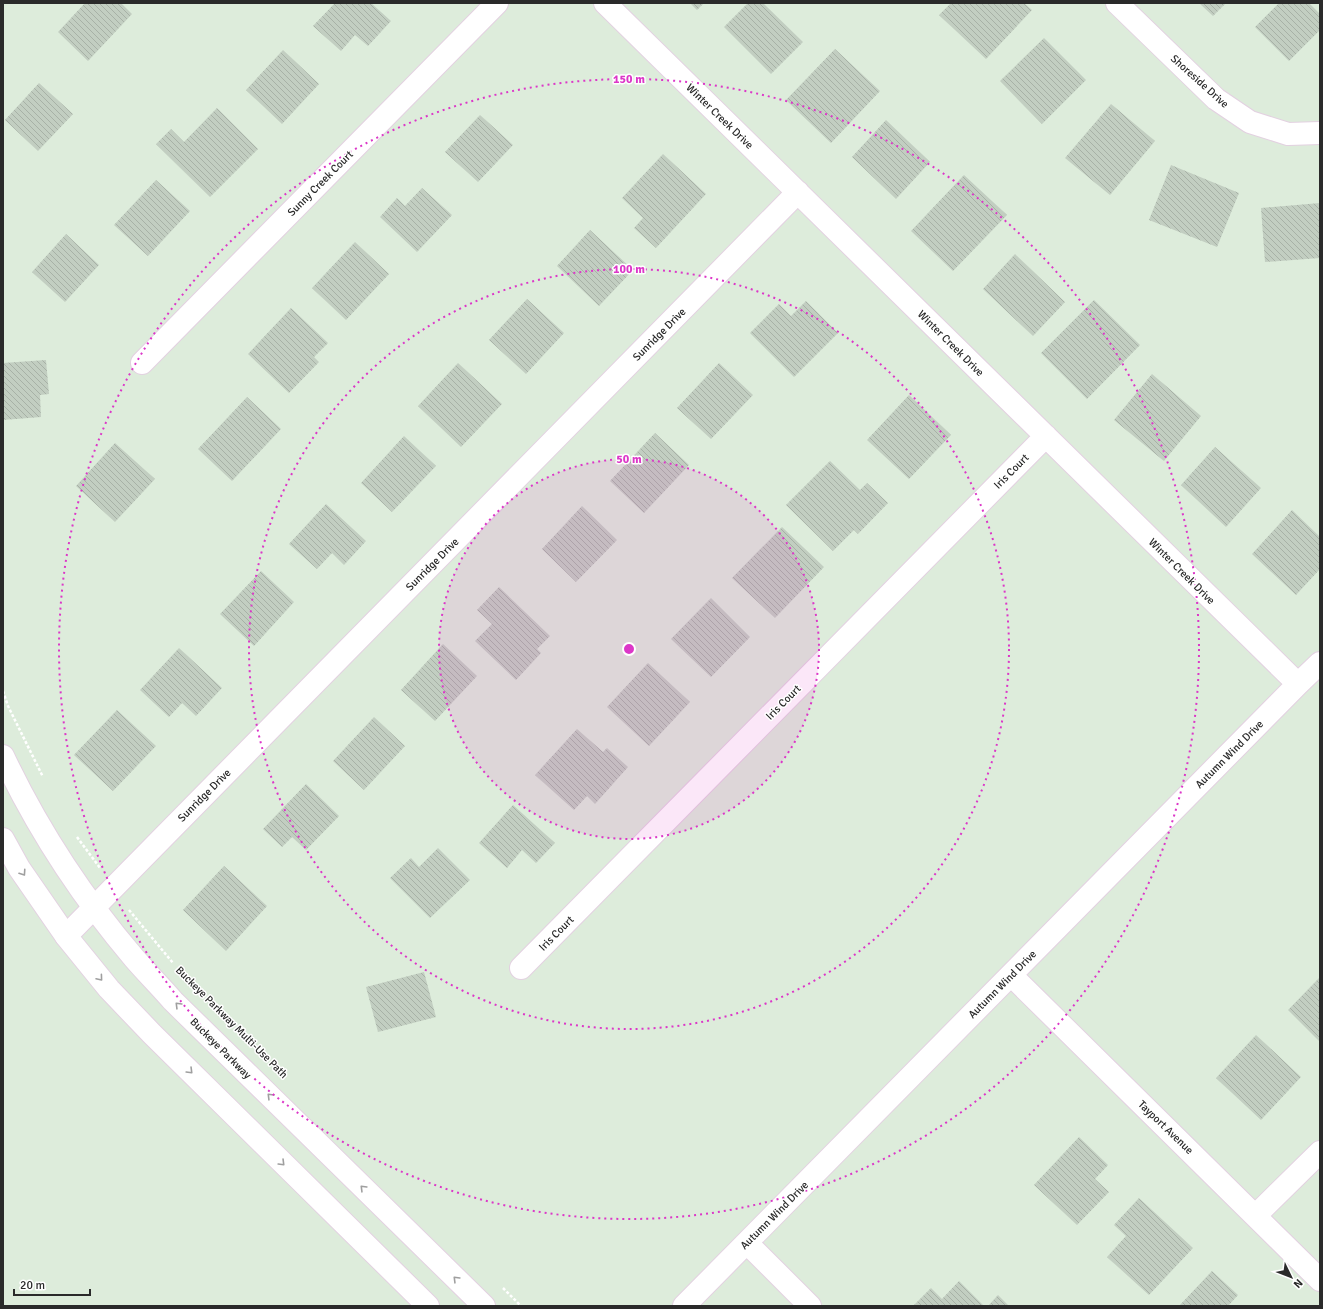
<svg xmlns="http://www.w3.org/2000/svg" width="1323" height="1309" font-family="Signika,sans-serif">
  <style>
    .building { fill: url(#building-back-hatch) }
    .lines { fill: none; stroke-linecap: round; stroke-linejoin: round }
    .street-casing { stroke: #e3d1e1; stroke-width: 24 }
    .secondary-casing { stroke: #e3d1e1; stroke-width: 24 }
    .path { stroke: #fff; stroke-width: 2.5; stroke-dasharray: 3 2; stroke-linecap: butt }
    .street { stroke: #fff; stroke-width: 22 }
    .secondary { stroke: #fff; stroke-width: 22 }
    .oneway { stroke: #9f9f9f }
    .ring { fill: none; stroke: #dc37c8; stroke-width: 2; stroke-dasharray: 2 4 }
    .labels { text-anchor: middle; stroke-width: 3; stroke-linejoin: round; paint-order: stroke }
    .street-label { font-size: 11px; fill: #2a2a2a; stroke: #fff }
    .centre { fill: #dc37c8; stroke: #fff; stroke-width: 2 }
    .ring-label { font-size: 12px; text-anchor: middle; font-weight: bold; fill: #dc37c8; stroke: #fff; stroke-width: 3; stroke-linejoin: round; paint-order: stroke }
  </style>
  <defs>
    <pattern id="building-back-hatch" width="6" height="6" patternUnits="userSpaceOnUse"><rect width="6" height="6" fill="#c2cec1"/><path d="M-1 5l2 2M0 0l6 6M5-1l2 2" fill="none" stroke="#a7b1a6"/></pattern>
  </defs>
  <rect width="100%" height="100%" fill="#ddecdb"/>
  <path class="building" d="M 85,3 L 121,3 L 132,14 L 88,61 L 58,32 Z
    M 335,3 L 371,3 L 391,21 L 368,46 L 355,35 L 341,51 L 313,26 Z
    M 690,3 L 704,3 L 697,10 Z
    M 748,3 L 763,3 L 803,42 L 771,74 L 724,27 Z
    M 951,3 L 1024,3 L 1032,10 L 986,59 L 939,15 Z
    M 1199,3 L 1226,3 L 1213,16 Z
    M 1279,3 L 1309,3 L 1320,14 L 1320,30 L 1289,61 L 1255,27 Z
    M 1044,38 L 1086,80 L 1042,124 L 1000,81 Z
    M 835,49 L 880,91 L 831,143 L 786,100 Z
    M 283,50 L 319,84 L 282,124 L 246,90 Z
    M 39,83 L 73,114 L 38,151 L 5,120 Z
    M 1111,104 L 1155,141 L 1110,195 L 1065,158 Z
    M 217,108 L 258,149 L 210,197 L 156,144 L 171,129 L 184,142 Z
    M 480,115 L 513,145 L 478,182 L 445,152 Z
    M 886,120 L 930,162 L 896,199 L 852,157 Z
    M 663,154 L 706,194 L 656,248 L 634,228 L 643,218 L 622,198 Z
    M 1171,165 L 1239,193 L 1217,247 L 1149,220 Z
    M 964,175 L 1007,215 L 953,271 L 911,231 Z
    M 156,180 L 190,211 L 148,256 L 114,225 Z
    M 422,188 L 452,215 L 417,252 L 380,217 L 397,198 L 405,206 Z
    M 1320,203 L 1320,258 L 1265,262 L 1261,208 Z
    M 590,230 L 633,270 L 599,306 L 557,266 Z
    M 66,234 L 99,265 L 65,302 L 32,272 Z
    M 355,242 L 389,274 L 346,320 L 312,288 Z
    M 1015,254 L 1065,302 L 1033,336 L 983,289 Z
    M 527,299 L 564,333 L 526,374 L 489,340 Z
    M 1094,300 L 1140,345 L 1087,399 L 1041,353 Z
    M 806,301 L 838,333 L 794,377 L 750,333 L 779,304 L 791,316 Z
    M 291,308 L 328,343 L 314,357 L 319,362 L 289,393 L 248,354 Z
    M 46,360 L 49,394 L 40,395 L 41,417 L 3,420 L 3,363 Z
    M 458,363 L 502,404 L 461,447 L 418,406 Z
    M 719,363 L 753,395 L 711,439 L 677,408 Z
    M 1152,374 L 1201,416 L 1164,461 L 1114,420 Z
    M 909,395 L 951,435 L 909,479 L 867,440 Z
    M 247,397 L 281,429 L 232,481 L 198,449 Z
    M 655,433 L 689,465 L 644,513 L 610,481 Z
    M 404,436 L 436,466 L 392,512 L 361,483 Z
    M 115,443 L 155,479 L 115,522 L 76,486 Z
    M 1215,447 L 1261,488 L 1226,527 L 1181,485 Z
    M 830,461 L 860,490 L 867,483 L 888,503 L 858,534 L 854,530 L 833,551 L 786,505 Z
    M 326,504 L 366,541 L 344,565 L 332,553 L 317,569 L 289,544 Z
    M 582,506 L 617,540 L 576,582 L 542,549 Z
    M 1292,510 L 1320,537 L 1320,569 L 1296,595 L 1252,554 Z
    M 782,527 L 824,567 L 775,618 L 732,578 Z
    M 261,571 L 294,602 L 254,646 L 220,614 Z
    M 499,587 L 550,636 L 537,649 L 541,653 L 516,680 L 475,641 L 492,624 L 477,610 Z
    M 711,598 L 750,637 L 711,677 L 671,639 Z
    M 443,644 L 477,676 L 435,721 L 401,690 Z
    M 179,648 L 222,688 L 196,716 L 182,703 L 169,717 L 140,690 Z
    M 648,663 L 690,702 L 649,746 L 607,707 Z
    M 117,710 L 156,746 L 113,791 L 74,755 Z
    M 374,717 L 405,746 L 364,790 L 333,761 Z
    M 577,729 L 603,752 L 607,748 L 628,767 L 595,804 L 587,796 L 574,810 L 535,775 Z
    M 306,784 L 339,816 L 306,850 L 292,837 L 282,847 L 263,829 Z
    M 513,805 L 555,843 L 536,863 L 522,850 L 507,868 L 479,843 Z
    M 438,848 L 470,880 L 430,918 L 390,878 L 411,858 L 419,867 Z
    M 224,866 L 267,906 L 226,951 L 183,910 Z
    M 424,972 L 436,1017 L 378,1032 L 366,987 Z
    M 1320,977 L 1320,1042 L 1288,1010 Z
    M 1256,1035 L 1301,1077 L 1261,1120 L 1216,1078 Z
    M 1079,1137 L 1108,1165 L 1095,1179 L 1109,1192 L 1077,1225 L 1034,1185 Z
    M 1139,1198 L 1193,1248 L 1149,1295 L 1107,1257 L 1126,1236 L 1114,1225 Z
    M 1212,1271 L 1238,1295 L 1228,1306 L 1179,1306 Z
    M 959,1281 L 984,1306 L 913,1306 L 931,1288 L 942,1299 Z
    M 998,1295 L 1009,1306 L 988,1306 Z"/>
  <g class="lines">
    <defs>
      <path id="street" d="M 605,3 L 1298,684
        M 1117,3 L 1216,99 L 1250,122 L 1288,134 L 1320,133
        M 142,363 L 497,3
        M 66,936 L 798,192
        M 521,968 L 1046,436
        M 1011,975 L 1320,1280
        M 1256,1215 L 1320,1152
        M 747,1243 L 810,1306
        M 684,1306 L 1298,684 L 1320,663"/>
      <path id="secondary" d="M 3,756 C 37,828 82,897 134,958 C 146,972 160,986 173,1001 L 484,1306
        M 3,839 L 19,868 L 66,936 L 109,989 L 152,1034 L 428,1306"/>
    </defs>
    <use href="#street" class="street-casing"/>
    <use href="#secondary" class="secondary-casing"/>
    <path class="path" d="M 3,691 L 8,706 L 43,777
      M 77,837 L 100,868
      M 129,910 L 173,963
      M 503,1288 L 521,1306"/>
    <use href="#street" class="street"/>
    <use href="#secondary" class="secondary"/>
  </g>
  <defs><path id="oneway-chevron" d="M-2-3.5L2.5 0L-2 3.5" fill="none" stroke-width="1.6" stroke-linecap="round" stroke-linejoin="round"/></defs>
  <g class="oneway">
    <use href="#oneway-chevron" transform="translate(23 873) rotate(56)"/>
    <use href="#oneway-chevron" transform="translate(100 978) rotate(50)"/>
    <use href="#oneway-chevron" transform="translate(178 1005) rotate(-135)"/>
    <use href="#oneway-chevron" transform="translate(190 1071) rotate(45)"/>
    <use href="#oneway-chevron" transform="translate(270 1096) rotate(-135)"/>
    <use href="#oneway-chevron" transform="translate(282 1163) rotate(45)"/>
    <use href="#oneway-chevron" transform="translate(363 1188) rotate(-135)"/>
    <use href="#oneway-chevron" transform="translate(456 1279) rotate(-135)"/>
  </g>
  <circle cx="629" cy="649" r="190" fill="#dc37c8" fill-opacity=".12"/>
  <g class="ring">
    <circle cx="629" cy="649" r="190"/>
    <circle cx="629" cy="649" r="380"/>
    <circle cx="629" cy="649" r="570"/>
  </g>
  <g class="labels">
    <g class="street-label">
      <text transform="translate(1200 81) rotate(42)" y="4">Shoreside Drive</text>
      <text transform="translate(720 116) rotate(44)" y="4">Winter Creek Drive</text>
      <text transform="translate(320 183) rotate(-45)" y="4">Sunny Creek Court</text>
      <text transform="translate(659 334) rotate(-45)" y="4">Sunridge Drive</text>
      <text transform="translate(951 343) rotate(45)" y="4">Winter Creek Drive</text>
      <text transform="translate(1011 471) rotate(-45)" y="4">Iris Court</text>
      <text transform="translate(432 564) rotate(-45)" y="4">Sunridge Drive</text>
      <text transform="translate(1182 571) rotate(45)" y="4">Winter Creek Drive</text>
      <text transform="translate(783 702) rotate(-45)" y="4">Iris Court</text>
      <text transform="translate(1229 754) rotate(-45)" y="4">Autumn Wind Drive</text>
      <text transform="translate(204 795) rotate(-45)" y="4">Sunridge Drive</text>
      <text transform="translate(556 933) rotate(-45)" y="4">Iris Court</text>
      <text transform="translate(1002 984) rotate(-45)" y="4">Autumn Wind Drive</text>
      <text transform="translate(232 1022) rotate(45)" y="4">Buckeye Parkway Multi-Use Path</text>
      <text transform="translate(221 1048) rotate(45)" y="4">Buckeye Parkway</text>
      <text transform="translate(1166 1127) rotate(44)" y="4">Tayport Avenue</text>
      <text transform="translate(774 1215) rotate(-45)" y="4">Autumn Wind Drive</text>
    </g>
  </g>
  <circle cx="629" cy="649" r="6" class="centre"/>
  <g class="ring-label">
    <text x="629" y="83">150 m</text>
    <text x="629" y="273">100 m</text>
    <text x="629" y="463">50 m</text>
  </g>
  <rect width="1323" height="1309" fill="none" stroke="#2a2a2a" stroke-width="8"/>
  <g transform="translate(1291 1277) rotate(133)" stroke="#ffffff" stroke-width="3" paint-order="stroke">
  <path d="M0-3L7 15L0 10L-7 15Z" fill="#2a2a2a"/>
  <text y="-6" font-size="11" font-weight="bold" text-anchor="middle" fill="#2a2a2a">N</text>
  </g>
  <path d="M14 1289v6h76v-6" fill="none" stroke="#2a2a2a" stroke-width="2"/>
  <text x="20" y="1289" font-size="12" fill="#2a2a2a" stroke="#ffffff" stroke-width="3" paint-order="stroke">20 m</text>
</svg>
